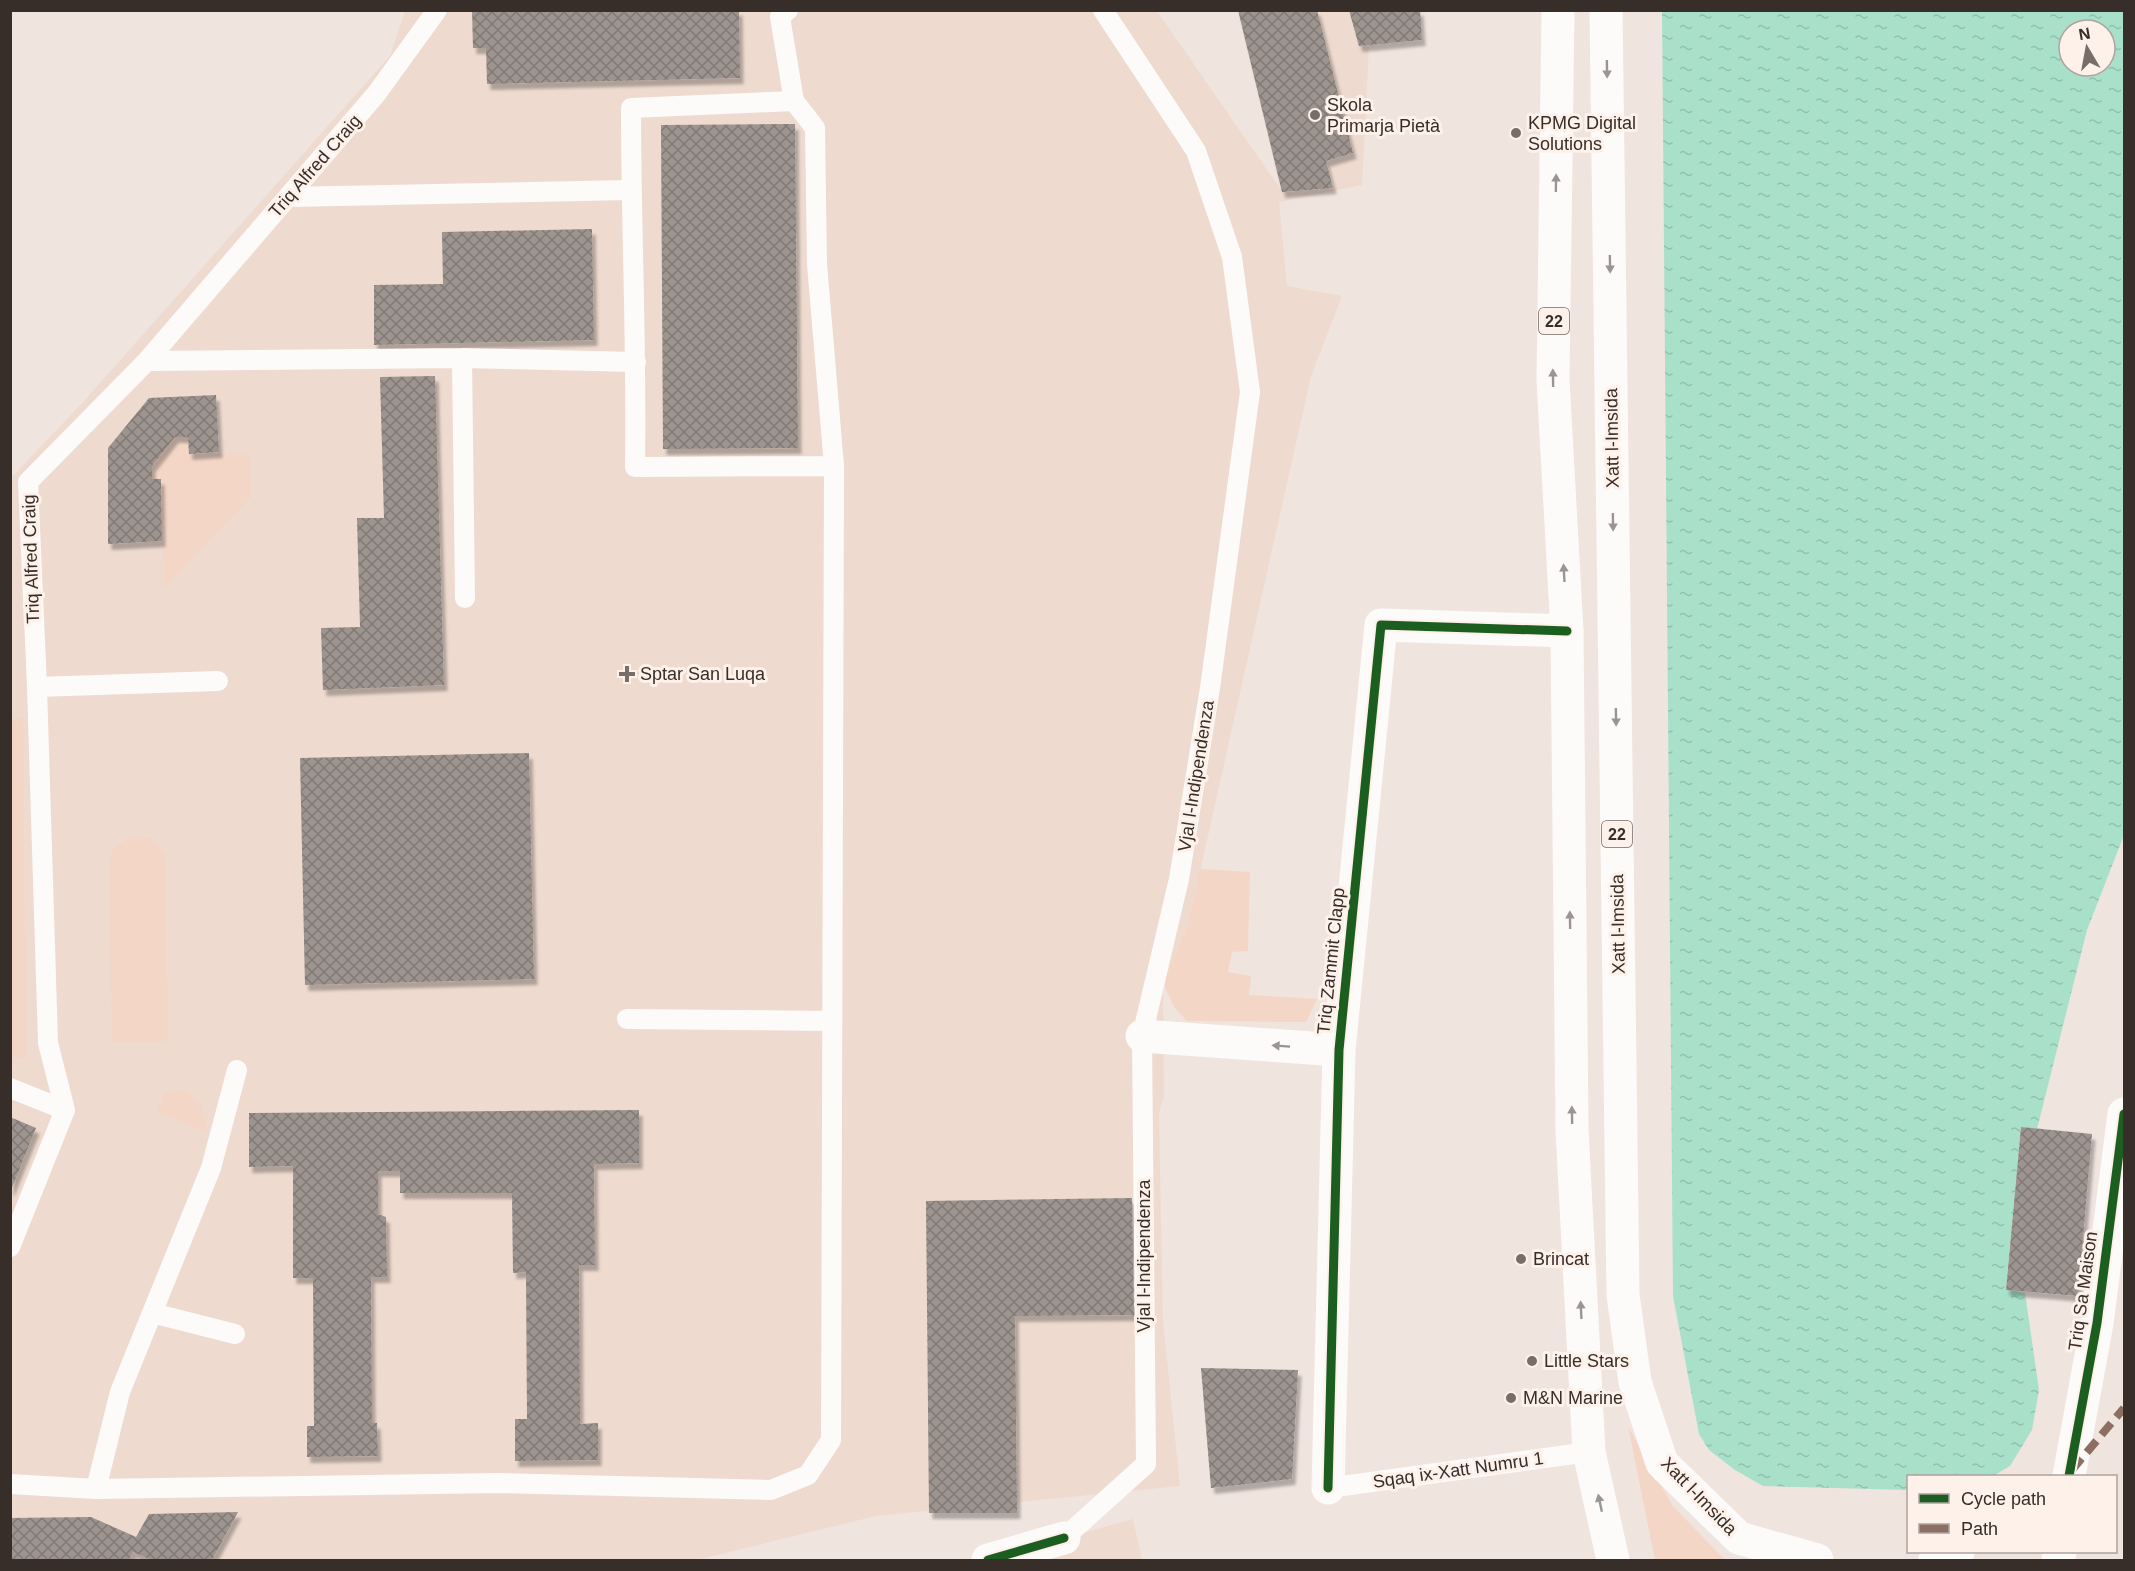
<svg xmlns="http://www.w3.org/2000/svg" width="2135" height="1571" font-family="Arial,sans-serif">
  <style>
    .built { fill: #eedacf }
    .grass { fill: #f4d6c7 }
    .water { fill: url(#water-ripples); fill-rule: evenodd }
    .building { fill: url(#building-cross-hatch); filter: url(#shadow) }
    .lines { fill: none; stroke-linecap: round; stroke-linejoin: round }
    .lane { stroke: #fdfbfa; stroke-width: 20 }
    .street { stroke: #fdfbfa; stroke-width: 33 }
    .secondary { stroke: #fdfbfa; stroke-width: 33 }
    .highway { stroke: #fdfbfa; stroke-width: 33 }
    .quiet { stroke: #8d6e63; stroke-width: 8; stroke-dasharray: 15 8; stroke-linecap: butt }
    .cycleway-casing { stroke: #fef1ea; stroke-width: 13 }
    .cycleway { stroke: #1b5e20; stroke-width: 9 }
    .oneway { fill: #9a9492 }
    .poi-dot { fill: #786e69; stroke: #fef1ea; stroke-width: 2 }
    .labels { text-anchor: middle; stroke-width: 6; stroke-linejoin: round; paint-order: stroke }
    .shield { fill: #fef1ea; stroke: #736864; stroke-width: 1.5 }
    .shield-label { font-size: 16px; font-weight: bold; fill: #372e2a }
    .poi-label { font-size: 18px; fill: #372e2a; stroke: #fef1ea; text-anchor: start }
    .street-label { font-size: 18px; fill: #372e2a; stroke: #fef1ea }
  </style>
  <defs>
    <pattern id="water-ripples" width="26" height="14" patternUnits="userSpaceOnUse" patternTransform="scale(1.5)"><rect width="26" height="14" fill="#a9e0ca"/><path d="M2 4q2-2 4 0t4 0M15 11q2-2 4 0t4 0" fill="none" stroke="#92c0ae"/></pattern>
    <pattern id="building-cross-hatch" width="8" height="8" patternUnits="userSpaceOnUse" patternTransform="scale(1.5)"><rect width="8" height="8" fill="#9d948f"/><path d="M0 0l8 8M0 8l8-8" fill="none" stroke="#817975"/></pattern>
    <filter id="shadow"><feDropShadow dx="3.5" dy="6" stdDeviation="1.5" flood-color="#0004"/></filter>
  </defs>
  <rect width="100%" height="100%" fill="#f0e4de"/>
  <path class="built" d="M 405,11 L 1157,11 L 1281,190 L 1238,11 L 1432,11 L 1421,14 L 1422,40 L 1369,46 L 1362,185 L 1279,202 L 1287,286 L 1342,296 L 1311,376 L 1188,925 L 1163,983 L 1164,1096 L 1159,1113 L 1163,1321 L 1180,1486 L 876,1516 L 696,1560 L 11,1560 L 10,479 L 84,401 L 390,56 Z
    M 1133,1519 L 1142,1560 L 988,1560 L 1064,1538 Z"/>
  <path class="grass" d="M 175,437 L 188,437 L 189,454 L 249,453 L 251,497 L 164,588 L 161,479 L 152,479 L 152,466 Z
    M 23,718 L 26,1057 L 11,1058 L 10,719 Z
    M 133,836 L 151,838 L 165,853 L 168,1041 L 112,1042 L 109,865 L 114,847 Z
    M 1200,869 L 1250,872 L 1248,951 L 1232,952 L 1228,972 L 1251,976 L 1249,995 L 1317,999 L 1306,1022 L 1187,1021 L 1174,1007 L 1163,983 L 1188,925 Z
    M 184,1090 C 201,1104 205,1111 208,1133 L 158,1112 L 164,1093 Z
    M 1628,1426 L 1672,1505 L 1725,1560 L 1655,1560 Z"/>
  <path class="water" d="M 1662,11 L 2124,11 L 2124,835 L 2087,930 L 2037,1129 L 2021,1127 L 2006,1289 L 2025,1293 L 2039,1390 L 2032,1430 L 2010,1466 L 1993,1476 L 1908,1476 L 1908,1490 L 1763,1486 L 1735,1470 L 1709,1450 L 1699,1434 L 1673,1296 ZM 2069,30 L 2105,30 L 2105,66 L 2069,66 Z"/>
  <path class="building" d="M 472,10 L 739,10 L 740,78 L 487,84 L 486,48 L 473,48 Z
    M 1238,10 L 1317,10 L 1353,153 L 1326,161 L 1333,188 L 1282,192 Z
    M 1349,10 L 1420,10 L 1422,40 L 1359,46 Z
    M 795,124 L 798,448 L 663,449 L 661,125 Z
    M 592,229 L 594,340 L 374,345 L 374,285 L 443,284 L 442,232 Z
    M 435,376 L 444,685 L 323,690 L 321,628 L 360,627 L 357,518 L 384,518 L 380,377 Z
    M 216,395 L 219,452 L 189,454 L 188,437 L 175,437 L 152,466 L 152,479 L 161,479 L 162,541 L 108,544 L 108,448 L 149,398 Z
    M 529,753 L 534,979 L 305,985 L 300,758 Z
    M 639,1110 L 639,1163 L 594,1164 L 595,1265 L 579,1265 L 580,1424 L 598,1423 L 598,1460 L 515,1461 L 515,1419 L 527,1419 L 526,1272 L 513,1273 L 512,1193 L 400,1193 L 400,1171 L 378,1171 L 378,1214 L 386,1217 L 387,1277 L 371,1277 L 372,1423 L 377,1423 L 378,1456 L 307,1457 L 307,1426 L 314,1426 L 313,1278 L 293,1278 L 293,1166 L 249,1167 L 249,1113 Z
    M 10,1117 L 36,1128 L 11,1190 L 10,1190 Z
    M 2021,1127 L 2092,1134 L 2078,1296 L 2006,1290 Z
    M 1132,1198 L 1134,1315 L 1015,1316 L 1017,1513 L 929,1513 L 926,1201 Z
    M 1201,1368 L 1298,1370 L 1292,1479 L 1211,1488 Z
    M 238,1512 L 212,1560 L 151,1560 L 133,1552 L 129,1560 L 10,1560 L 10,1518 L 91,1517 L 136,1537 L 149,1514 Z"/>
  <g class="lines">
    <path class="lane" d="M 794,101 L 631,108 C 631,228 637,347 635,467 L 834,466
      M 288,197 L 631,190
      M 462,358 L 465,598
      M 147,361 L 462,358 L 636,362
      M 37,687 L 218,681
      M 627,1019 L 832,1021
      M 10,1088 L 65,1110
      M 10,1247 L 65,1110 L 48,1043 L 37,687 L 28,482 L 147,361 L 377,93 L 437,10
      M 235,1334 L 152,1313 L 211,1168 L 237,1070
      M 10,1484 L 96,1489 L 499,1483 L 771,1490 L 808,1475 L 831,1440 L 834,466 L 817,264 L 815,128 L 794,101 L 780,17 L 788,10
      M 1328,1488 L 1589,1452
      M 96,1489 L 120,1392 L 152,1313
      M 1064,1538 L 1146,1464 L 1142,1036 L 1179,879 L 1210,688 L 1250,392 L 1232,257 L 1196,151 L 1103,10"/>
    <path class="street" d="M 1142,1036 L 1339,1050
      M 1328,1488 L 1339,1050 L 1381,625 L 1567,631
      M 988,1560 L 1064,1538"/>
    <path class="secondary" d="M 2069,1476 L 2097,1323 L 2124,1114
      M 1935,1560 L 1958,1552
      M 2058,1560 L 2060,1552"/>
    <path class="highway" d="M 1558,10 L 1553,380 L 1567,631 L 1572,1130 L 1589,1452 L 1613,1560
      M 1606,10 L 1623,1295 L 1635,1382 L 1662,1463 L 1739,1538 L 1817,1560"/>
    <path class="quiet" d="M 2072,1470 L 2124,1408"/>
    <defs>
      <path id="cycleway" d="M 2069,1476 L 2097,1323 L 2124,1114
        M 1328,1488 L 1339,1050 L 1381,625 L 1567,631
        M 988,1560 L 1064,1538"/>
    </defs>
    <use href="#cycleway" class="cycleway-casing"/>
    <use href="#cycleway" class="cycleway"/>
  </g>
  <defs><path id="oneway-solid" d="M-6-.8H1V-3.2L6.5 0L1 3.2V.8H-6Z" transform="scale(1.5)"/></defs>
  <g class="oneway">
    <use href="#oneway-solid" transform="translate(1607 69) rotate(89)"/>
    <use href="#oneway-solid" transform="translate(1556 183) rotate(-89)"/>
    <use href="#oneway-solid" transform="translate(1610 264) rotate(89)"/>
    <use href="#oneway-solid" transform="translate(1553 378) rotate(-91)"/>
    <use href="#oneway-solid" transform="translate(1613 522) rotate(89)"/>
    <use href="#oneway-solid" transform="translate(1564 573) rotate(-93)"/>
    <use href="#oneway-solid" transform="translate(1616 717) rotate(89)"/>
    <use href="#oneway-solid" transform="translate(1570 920) rotate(-91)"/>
    <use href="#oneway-solid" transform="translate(1281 1046) rotate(-176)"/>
    <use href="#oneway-solid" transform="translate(1572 1115) rotate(-91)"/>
    <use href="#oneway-solid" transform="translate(1581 1310) rotate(-93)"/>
    <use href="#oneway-solid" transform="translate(1600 1503) rotate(-102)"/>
  </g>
  <g class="poi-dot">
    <circle cx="1315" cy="115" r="6"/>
    <circle cx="1516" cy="133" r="6"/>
    <path d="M624 665h6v6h6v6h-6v6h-6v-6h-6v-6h6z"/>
    <circle cx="1521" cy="1259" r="6"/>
    <circle cx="1532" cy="1361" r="6"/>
    <circle cx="1511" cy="1398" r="6"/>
  </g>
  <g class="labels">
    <g class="shield">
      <rect x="1539" y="308" width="30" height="26" rx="4.5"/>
      <rect x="1602" y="821" width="30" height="26" rx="4.5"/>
    </g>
    <g class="shield-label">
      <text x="1554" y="327">22</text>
      <text x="1617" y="840">22</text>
    </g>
    <g class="poi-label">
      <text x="1327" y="111">Skola<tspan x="1327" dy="21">Primarja Pietà</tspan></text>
      <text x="1528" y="129">KPMG Digital<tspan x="1528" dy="21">Solutions</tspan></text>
      <text x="640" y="680">Sptar San Luqa</text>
      <text x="1533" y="1265">Brincat</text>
      <text x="1544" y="1367">Little Stars</text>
      <text x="1523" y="1404">M&amp;N Marine</text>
    </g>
    <g class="street-label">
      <text transform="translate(315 166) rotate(-49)" y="6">Triq Alfred Craig</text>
      <text transform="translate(1612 438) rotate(-91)" y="6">Xatt l-Imsida</text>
      <text transform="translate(31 559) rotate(-92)" y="6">Triq Alfred Craig</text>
      <text transform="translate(1196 776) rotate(-81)" y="6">Vjal l-Indipendenza</text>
      <text transform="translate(1618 924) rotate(-91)" y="6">Xatt l-Imsida</text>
      <text transform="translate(1331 961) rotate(-84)" y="6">Triq Zammit Clapp</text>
      <text transform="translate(1144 1256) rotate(-90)" y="6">Vjal l-Indipendenza</text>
      <text transform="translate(2083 1291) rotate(-82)" y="6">Triq Sa Maison</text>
      <text transform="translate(1458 1470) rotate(-8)" y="6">Sqaq ix-Xatt Numru 1</text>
      <text transform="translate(1699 1496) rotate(46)" y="6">Xatt l-Imsida</text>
    </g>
  </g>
  <rect width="2135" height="1571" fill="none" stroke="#372e2a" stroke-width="24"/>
  <rect x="1907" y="1475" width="210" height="78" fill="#fef1ea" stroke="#aea39d" stroke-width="1.5"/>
  <rect x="1919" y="1494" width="30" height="9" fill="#1b5e20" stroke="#aea39d" stroke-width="1.5"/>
  <text x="1961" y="1505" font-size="18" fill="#372e2a">Cycle path</text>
  <rect x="1919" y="1524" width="30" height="9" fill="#8d6e63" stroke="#aea39d" stroke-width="1.5"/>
  <text x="1961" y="1535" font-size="18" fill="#372e2a">Path</text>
  <g transform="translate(2087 48) rotate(350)"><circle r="28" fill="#fef1ea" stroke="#aea39d" stroke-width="1.5"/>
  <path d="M0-4.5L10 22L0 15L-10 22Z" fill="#786e69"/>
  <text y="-9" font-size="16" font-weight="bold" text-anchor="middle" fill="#372e2a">N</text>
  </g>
</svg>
